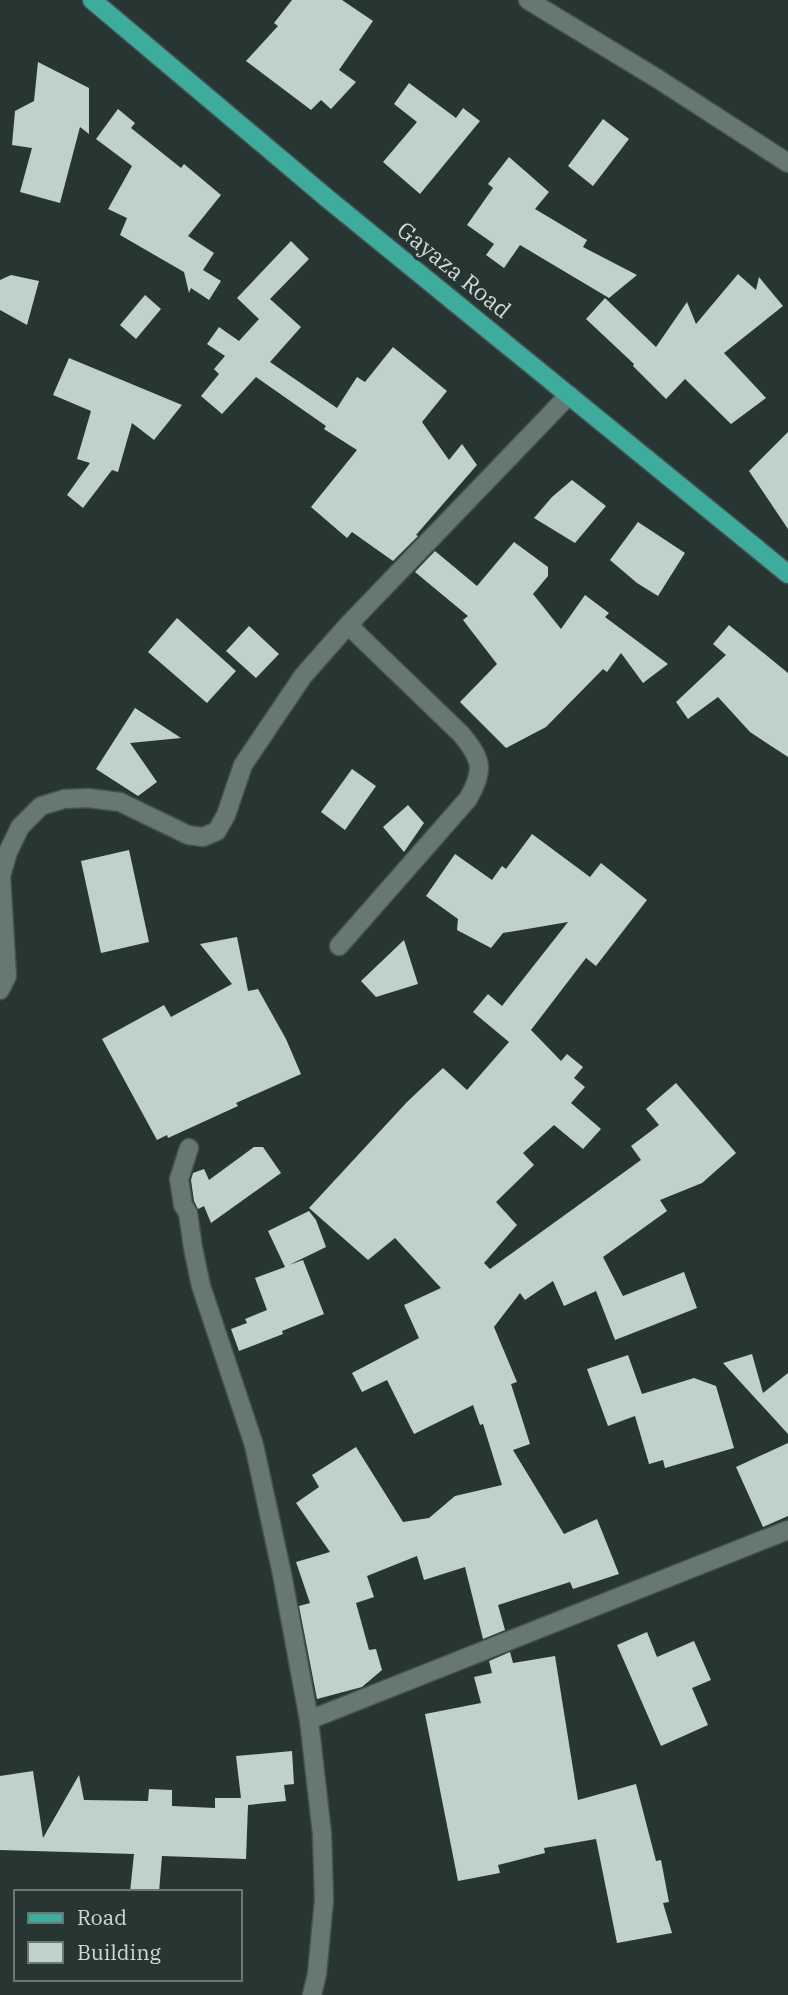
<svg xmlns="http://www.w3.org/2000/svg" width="788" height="1995" font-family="'IBM Plex Serif',serif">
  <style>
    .building { fill: #bfd1cd }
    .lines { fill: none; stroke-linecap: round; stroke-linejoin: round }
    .minor-casing { stroke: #455250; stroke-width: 21 }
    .primary-casing { stroke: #455250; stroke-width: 21 }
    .minor { stroke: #677874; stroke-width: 18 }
    .primary { stroke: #3eac9c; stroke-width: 18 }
    .labels { text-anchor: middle; stroke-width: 7; stroke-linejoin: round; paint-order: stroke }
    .street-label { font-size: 23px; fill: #cfd9d7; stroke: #273633 }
  </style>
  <rect width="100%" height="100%" fill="#273633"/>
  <path class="building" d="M 292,0 L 342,0 L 373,21 L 339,70 L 356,82 L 331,109 L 321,100 L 311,110 L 246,61 L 278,26 L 274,23 Z
    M 38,62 L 89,88 L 89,134 L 80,127 L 60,203 L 20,192 L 32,148 L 12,145 L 15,111 L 34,101 Z
    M 409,83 L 456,118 L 463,108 L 480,121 L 420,194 L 383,162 L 417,122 L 394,104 Z
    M 118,109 L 135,123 L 131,128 L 181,168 L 184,164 L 221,195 L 188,236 L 214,253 L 203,270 L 221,281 L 209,300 L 191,288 L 189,293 L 184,272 L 120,235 L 127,218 L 108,209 L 132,166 L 96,139 Z
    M 603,119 L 629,139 L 593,186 L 568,166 Z
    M 509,157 L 549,192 L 535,209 L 587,240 L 583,247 L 637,275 L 609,298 L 520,245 L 504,268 L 486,255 L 494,244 L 467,225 L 493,188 L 488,184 Z
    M 291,241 L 309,259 L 270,299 L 301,327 L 270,362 L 337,408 L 357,377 L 365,382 L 393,347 L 447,391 L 422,422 L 449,460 L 462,444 L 477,465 L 416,535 L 418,536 L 393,561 L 352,532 L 347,538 L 311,507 L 357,450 L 324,429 L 326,426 L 256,377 L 222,414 L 201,396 L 219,374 L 214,369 L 225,356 L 207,344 L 219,327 L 239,341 L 259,319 L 237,298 Z
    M 738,274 L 756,290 L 759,277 L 783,306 L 724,353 L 766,398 L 731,424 L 685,379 L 666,399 L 633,366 L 634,364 L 586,319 L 605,298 L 656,347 L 687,302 L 696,324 Z
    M 11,275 L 39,281 L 27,325 L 0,310 L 0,280 Z
    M 145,295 L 161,309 L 136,339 L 120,325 Z
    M 69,358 L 182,405 L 154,440 L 132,423 L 118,472 L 112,470 L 83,508 L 67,495 L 90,463 L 77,459 L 91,411 L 53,395 Z
    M 788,432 L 788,529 L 749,471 Z
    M 572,480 L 606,506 L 575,543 L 534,518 L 552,497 Z
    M 638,522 L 685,553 L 658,596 L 637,583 L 610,560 Z
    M 514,542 L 548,567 L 548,576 L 533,594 L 561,629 L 585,595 L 609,613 L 605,617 L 668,664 L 643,683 L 621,653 L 607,672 L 603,669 L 546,727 L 506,748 L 460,702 L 497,664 L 463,620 L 468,616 L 415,572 L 435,551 L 477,586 Z
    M 177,618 L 236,671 L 207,703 L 148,652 Z
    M 729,625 L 788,673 L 788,757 L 750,732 L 718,697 L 688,719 L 676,702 L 726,655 L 713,644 Z
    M 249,626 L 279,654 L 256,678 L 226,651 Z
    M 135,708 L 181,738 L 130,743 L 157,782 L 138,796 L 96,769 Z
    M 352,769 L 376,786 L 345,830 L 321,812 Z
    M 408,805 L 424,823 L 404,852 L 383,827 Z
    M 532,834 L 590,877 L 601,863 L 647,900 L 596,966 L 586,958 L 531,1030 L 561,1061 L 567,1054 L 583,1067 L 574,1078 L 585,1087 L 571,1103 L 601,1129 L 583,1149 L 554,1125 L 523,1153 L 534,1165 L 496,1202 L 517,1225 L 484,1263 L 490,1269 L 641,1160 L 631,1146 L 659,1125 L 646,1109 L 676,1083 L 736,1153 L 702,1183 L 660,1200 L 667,1211 L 603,1257 L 623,1296 L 684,1272 L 697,1308 L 615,1340 L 596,1291 L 564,1306 L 553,1281 L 525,1300 L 520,1293 L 494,1327 L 517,1382 L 511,1384 L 530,1444 L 513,1450 L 564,1534 L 597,1519 L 619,1574 L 573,1589 L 570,1582 L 498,1605 L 505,1630 L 483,1639 L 465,1567 L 424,1580 L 417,1556 L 367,1576 L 374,1597 L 356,1603 L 369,1650 L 376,1649 L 382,1670 L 362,1687 L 317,1699 L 299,1606 L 310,1603 L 296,1562 L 330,1552 L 296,1503 L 319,1487 L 312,1475 L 356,1447 L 403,1522 L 429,1518 L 455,1496 L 502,1485 L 483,1424 L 480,1425 L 473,1405 L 414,1434 L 387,1380 L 362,1392 L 352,1373 L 419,1338 L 404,1305 L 441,1288 L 395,1238 L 368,1260 L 309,1208 L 407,1102 L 443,1068 L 467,1090 L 509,1042 L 473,1012 L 488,994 L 502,1006 L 568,922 L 503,933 L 491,948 L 457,930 L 458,919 L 426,896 L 455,854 L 492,880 L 502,866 L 506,869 Z
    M 129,850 L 149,942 L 101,953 L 81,861 Z
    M 237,937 L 248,991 L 258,989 L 286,1039 L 301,1074 L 236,1103 L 238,1106 L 168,1138 L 167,1135 L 157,1140 L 102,1039 L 164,1005 L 171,1017 L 232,984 L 200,944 Z
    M 404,940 L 418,984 L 376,997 L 361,981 Z
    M 254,1147 L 263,1147 L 281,1173 L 211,1223 L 204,1206 L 198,1209 L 194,1201 L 191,1180 L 193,1173 L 204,1169 L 209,1180 Z
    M 309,1211 L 316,1220 L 326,1247 L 289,1265 L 303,1260 L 324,1314 L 282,1331 L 283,1334 L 239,1351 L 231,1329 L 247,1323 L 245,1319 L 267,1310 L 255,1278 L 285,1267 L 268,1231 Z
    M 752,1354 L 763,1393 L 788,1373 L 788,1434 L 723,1363 Z
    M 628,1355 L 642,1394 L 694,1378 L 716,1386 L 734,1448 L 665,1468 L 663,1460 L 649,1464 L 635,1416 L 608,1426 L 587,1369 Z
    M 788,1443 L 788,1516 L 763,1527 L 736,1467 Z
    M 647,1632 L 657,1657 L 694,1641 L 711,1680 L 692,1688 L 708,1725 L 661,1746 L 617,1645 Z
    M 510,1652 L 513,1663 L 555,1656 L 578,1800 L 636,1784 L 656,1861 L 661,1860 L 669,1902 L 663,1903 L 672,1933 L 617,1943 L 596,1839 L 544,1848 L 545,1853 L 498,1865 L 500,1873 L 458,1881 L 425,1714 L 481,1703 L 474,1677 L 492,1673 L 489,1661 Z
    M 292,1751 L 294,1784 L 284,1785 L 286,1801 L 248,1805 L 246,1859 L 162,1856 L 159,1892 L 130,1892 L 134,1854 L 0,1850 L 0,1776 L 33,1771 L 43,1838 L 79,1775 L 84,1800 L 148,1801 L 149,1789 L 172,1790 L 172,1806 L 215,1808 L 215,1798 L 241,1798 L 236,1756 Z"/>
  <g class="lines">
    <defs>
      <path id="minor" d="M 528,0 L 658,79 L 788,163
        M 339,946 L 468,799 C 485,770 482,759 461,734 L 348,625
        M 0,990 L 7,976 L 1,876 L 8,852 L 20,827 L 41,806 L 64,799 L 88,798 L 120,802 L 188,835 L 203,837 L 217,831 L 226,815 L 243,765 L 303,676 L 348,625 L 569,395
        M 189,1148 L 179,1179 L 183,1205 L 188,1213 L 193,1248 L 201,1286 L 254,1445 L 282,1574 L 309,1720 L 322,1834 L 324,1900 L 317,1974 L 312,1995
        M 309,1720 L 788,1530"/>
      <path id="primary" d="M 92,0 L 328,199 L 788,574"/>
    </defs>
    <use href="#minor" class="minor-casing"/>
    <use href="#primary" class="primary-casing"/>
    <use href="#minor" class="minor"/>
    <use href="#primary" class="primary"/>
  </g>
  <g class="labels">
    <g class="street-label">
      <text transform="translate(454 270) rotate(39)" y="8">Gayaza Road</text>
    </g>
  </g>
  <rect x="14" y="1890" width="228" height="91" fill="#273633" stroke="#6a7775" stroke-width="2"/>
  <rect x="28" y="1913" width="35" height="10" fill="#3eac9c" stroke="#6a7775" stroke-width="2"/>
  <text x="77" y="1925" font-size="21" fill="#cfd9d7">Road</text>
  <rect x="28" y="1942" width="35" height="21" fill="#bfd1cd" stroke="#6a7775" stroke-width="2"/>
  <text x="77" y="1960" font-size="21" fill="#cfd9d7">Building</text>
</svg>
